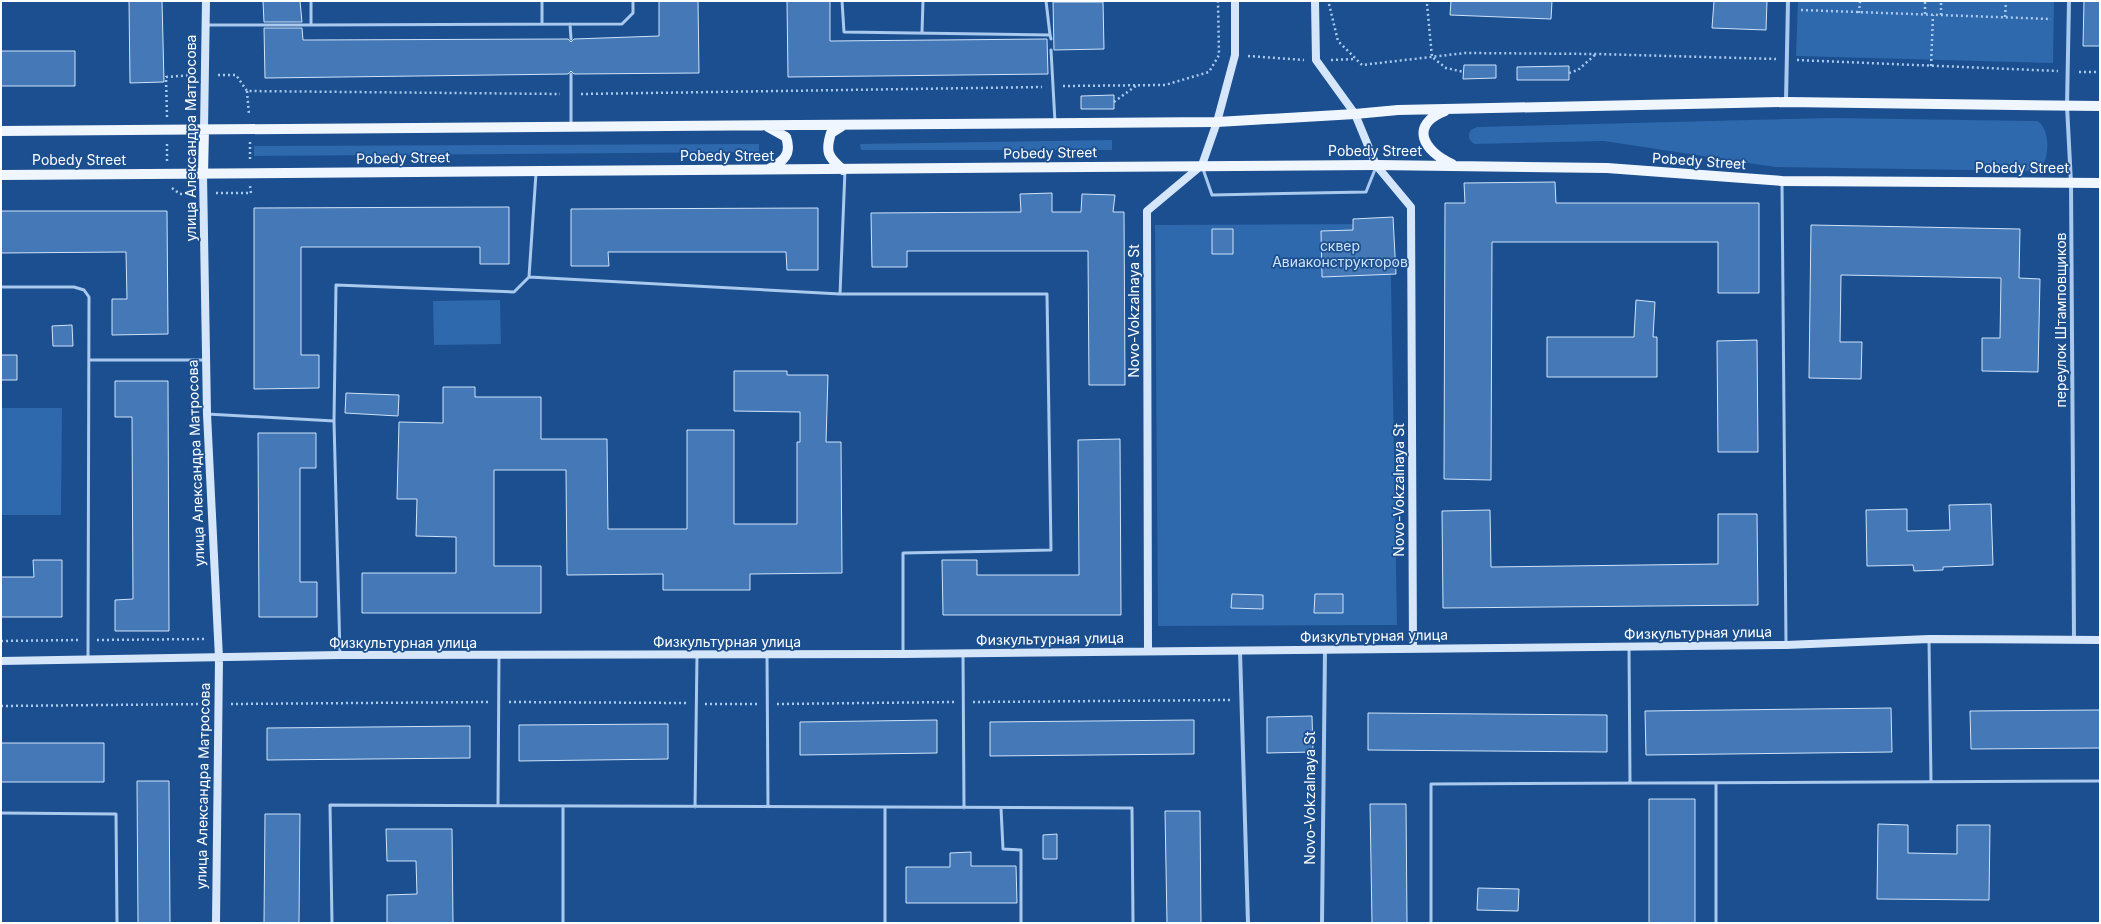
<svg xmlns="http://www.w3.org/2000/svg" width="2101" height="924" font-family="Inter,sans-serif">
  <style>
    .green { fill: #2e69ad }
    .building { fill: #4478b7; stroke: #cfe3fa }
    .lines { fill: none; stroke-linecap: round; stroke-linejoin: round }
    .path { stroke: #a9c9ee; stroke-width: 2.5; stroke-dasharray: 2 3; stroke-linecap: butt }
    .lane { stroke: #a9c9ee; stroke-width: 3 }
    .street { stroke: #a9c9ee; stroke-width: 4 }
    .secondary { stroke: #d6e6fa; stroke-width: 8 }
    .primary { stroke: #f0f6ff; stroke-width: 10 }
    .labels { text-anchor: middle; stroke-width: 3.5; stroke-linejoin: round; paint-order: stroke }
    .street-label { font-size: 14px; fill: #fff; stroke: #1b4f8f }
    .park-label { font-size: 14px; fill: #cfe3fa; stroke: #1b4f8f }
  </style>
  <rect width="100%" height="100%" fill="#1b4f8f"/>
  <path class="green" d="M 1798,1 L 2054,1 L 2053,63 L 1796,56 Z
    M 1832,118 L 2037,121 C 2051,127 2051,165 2036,171 L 1775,167 L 1604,141 L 1475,144 C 1469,141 1467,136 1471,130 L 1477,127 Z
    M 1112,140 L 1112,150 L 861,150 L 860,144 Z
    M 759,144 L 759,152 L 254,156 L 254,146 Z
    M 1390,224 L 1397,625 L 1158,626 L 1155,225 Z
    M 500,300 L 501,344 L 434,345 L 433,301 Z
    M 1,408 L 62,408 L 61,515 L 1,515 Z"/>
  <path class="building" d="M 129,1 L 162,1 L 164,82 L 130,83 Z
    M 263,1 L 300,1 L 302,22 L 264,22 Z
    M 659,1 L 698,1 L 699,73 L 574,74 L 571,71 L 568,74 L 265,78 L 264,28 L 302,28 L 303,40 L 568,39 L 571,42 L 574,39 L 659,36 Z
    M 787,1 L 830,1 L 830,41 L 1047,39 L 1048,74 L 788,77 Z
    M 1451,1 L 1552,1 L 1551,19 L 1450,15 Z
    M 1714,1 L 1767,1 L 1766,30 L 1712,28 Z
    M 2084,1 L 2100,1 L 2100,46 L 2083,46 Z
    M 1053,2 L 1103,2 L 1104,49 L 1054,50 Z
    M 1,51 L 75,51 L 75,86 L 1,86 Z
    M 1464,65 L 1496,65 L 1496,78 L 1463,79 Z
    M 1569,66 L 1569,80 L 1517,80 L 1517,67 Z
    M 1114,95 L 1114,109 L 1081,109 L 1081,96 Z
    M 1555,182 L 1556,203 L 1759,203 L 1759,293 L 1718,293 L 1718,242 L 1492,242 L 1491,480 L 1444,479 L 1445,203 L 1465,203 L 1464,183 Z
    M 1052,193 L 1052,212 L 1081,212 L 1082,194 L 1115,195 L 1113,212 L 1124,212 L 1125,385 L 1089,385 L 1088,251 L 907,251 L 907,267 L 872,267 L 871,213 L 1021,212 L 1020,194 Z
    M 509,207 L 509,264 L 480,264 L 480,247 L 301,247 L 301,355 L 319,355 L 319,388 L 254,389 L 254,208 Z
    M 818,208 L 818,270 L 787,270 L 786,252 L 608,252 L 609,266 L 571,266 L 571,209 Z
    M 1,211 L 167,211 L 168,334 L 112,335 L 112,299 L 127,299 L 126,252 L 1,253 Z
    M 1393,217 L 1396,274 L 1322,277 L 1321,231 L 1353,230 L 1353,219 Z
    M 1811,225 L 2020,229 L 2019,278 L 2040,279 L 2038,372 L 1982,371 L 1982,338 L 2000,338 L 2001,278 L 1841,275 L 1840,342 L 1862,342 L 1861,379 L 1809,378 Z
    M 1212,229 L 1233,229 L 1233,254 L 1212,254 Z
    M 1636,300 L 1655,302 L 1653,337 L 1657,337 L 1657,377 L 1547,377 L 1547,337 L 1634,337 Z
    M 72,325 L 73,346 L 53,346 L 52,326 Z
    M 1757,340 L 1758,452 L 1718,452 L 1717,341 Z
    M 1,355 L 17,355 L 17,380 L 1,380 Z
    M 734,371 L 787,371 L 787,375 L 828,375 L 826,442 L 841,442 L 842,573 L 750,574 L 750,590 L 663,590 L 663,574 L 567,575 L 566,470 L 494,470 L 494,566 L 541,566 L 541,613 L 362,613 L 362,573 L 456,573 L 456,537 L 416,536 L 417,499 L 397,499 L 399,422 L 443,423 L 443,387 L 475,387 L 475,397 L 541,397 L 541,439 L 607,439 L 608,529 L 687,529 L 687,430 L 734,430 L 734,524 L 797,524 L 797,442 L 800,442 L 800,412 L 734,411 Z
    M 115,381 L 168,381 L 169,631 L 115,631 L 115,600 L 133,599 L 132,417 L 115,417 Z
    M 346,393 L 399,395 L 398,416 L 345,413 Z
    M 258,433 L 316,433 L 316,468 L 300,468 L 300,582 L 317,582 L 317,617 L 259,617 Z
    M 1120,439 L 1121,615 L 943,615 L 942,560 L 977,560 L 977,575 L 1079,575 L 1078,440 Z
    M 1991,504 L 1993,565 L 1943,567 L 1943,570 L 1914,571 L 1913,565 L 1867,566 L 1866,510 L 1907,509 L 1907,531 L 1950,530 L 1949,505 Z
    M 1490,510 L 1491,567 L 1718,564 L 1718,514 L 1757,514 L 1758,605 L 1443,608 L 1442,511 Z
    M 33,560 L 62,560 L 62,617 L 1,617 L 1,577 L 34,577 Z
    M 1232,594 L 1263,595 L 1263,609 L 1231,608 Z
    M 1315,594 L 1343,594 L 1343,613 L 1314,613 Z
    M 1891,708 L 1892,752 L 1646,755 L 1645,711 Z
    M 2100,710 L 2100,748 L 1971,749 L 1970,711 Z
    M 1368,713 L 1607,715 L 1607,752 L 1368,750 Z
    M 1312,716 L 1313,752 L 1267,753 L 1267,717 Z
    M 937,720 L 937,753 L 800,755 L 800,722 Z
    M 1194,720 L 1194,754 L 990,756 L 990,722 Z
    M 668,724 L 668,759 L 519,761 L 519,725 Z
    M 470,726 L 470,758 L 267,760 L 267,728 Z
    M 1,743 L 104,743 L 104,782 L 1,782 Z
    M 137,781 L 169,781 L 170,923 L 138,923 Z
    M 1649,799 L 1695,799 L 1695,923 L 1649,923 Z
    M 1370,804 L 1406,804 L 1407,923 L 1372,923 Z
    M 1165,811 L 1200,811 L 1201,923 L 1167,923 Z
    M 265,814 L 300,814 L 299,923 L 264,923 Z
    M 1878,824 L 1908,825 L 1908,853 L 1957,854 L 1957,825 L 1990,825 L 1989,900 L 1877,899 Z
    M 386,829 L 452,829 L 453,923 L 387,923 L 387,895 L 417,894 L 416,861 L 387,861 Z
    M 1057,834 L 1057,859 L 1043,859 L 1043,835 Z
    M 971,852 L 971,866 L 1016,866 L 1017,903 L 906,903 L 906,867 L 950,867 L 950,853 Z
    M 1478,888 L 1519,889 L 1518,911 L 1477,910 Z"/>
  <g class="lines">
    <path class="path" d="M 1329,4 L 1338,41 L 1362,65 L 1465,53 L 1597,54 L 1776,59
      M 1427,4 L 1432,57 L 1446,68 L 1464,72
      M 1801,10 L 2051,19
      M 1859,13 L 1860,1
      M 1925,14 L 1925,1
      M 1941,15 L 1941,1
      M 2005,17 L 2006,1
      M 1248,56 L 1304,60
      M 1331,60 L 1356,59
      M 1797,60 L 2058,71
      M 1931,66 L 1933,15
      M 2079,72 L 2100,72
      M 1569,73 L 1578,70 L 1596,54
      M 218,75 L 236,75 L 247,91 L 560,94
      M 1063,86 L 1165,85 L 1209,72 L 1219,55 L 1218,1
      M 247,91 L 249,115
      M 581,94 L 1042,87
      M 1114,102 L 1137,85
      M 167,117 L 166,77 L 193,75
      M 250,142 L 250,159
      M 167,144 L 167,161
      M 172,188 L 180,194 L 191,194
      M 216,193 L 251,193 L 250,186
      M 97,640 L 206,639
      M 1,641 L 78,640
      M 509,702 L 686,703
      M 973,702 L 1230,700
      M 231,704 L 488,702
      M 705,704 L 758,704
      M 777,704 L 954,702
      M 1,706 L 206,704"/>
    <path class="lane" d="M 842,1 L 844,32 L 1050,35 L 1051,39
      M 1046,1 L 1050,35
      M 542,23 L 542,1
      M 570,24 L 571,39
      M 207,25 L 311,25 L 311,1
      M 311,25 L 622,24 L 633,13 L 633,1
      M 922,32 L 923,1
      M 1051,50 L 1055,122
      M 571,74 L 571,125
      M 1203,169 L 1212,195 L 1366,192 L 1376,167
      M 1782,183 L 1786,643
      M 529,277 L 536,173
      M 1,287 L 74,287 L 84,290 L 89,297 L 88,659
      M 840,294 L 845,170
      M 89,360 L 205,360
      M 207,414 L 334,421
      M 1929,640 L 1931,782
      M 1629,647 L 1630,783
      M 963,653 L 964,808
      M 340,654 L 334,421 L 336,285 L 514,292 L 529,277 L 840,294 L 1047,294 L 1051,550 L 903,553 L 903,653
      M 767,655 L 768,807
      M 498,806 L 499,656
      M 563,806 L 563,923
      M 695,807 L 697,655
      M 1001,808 L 1003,849 L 1021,850 L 1021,923
      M 1,813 L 116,814 L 117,923
      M 332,923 L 330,805 L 1132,808 L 1133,923
      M 885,923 L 885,807
      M 1431,923 L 1431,784 L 2100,781
      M 1716,923 L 1716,783"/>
    <path class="street" d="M 2069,1 L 2067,106 L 2071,183 L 2074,639
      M 1786,101 L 1788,1
      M 1240,651 L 1248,923
      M 1322,923 L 1325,650"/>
    <path class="secondary" d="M 1315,1 L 1316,60 L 1355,114 L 1376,165 L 1411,207 L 1413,648
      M 204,130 L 206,1
      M 203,174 L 207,414 L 219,658 L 216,923
      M 1148,651 L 1147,211 L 1202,165 L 1217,122 L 1235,55 L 1235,1
      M 1,661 L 340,655 L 903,654 L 1786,645 L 1929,639 L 2100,640"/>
    <path class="primary" d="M 1445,111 C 1409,125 1423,151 1452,164
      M 842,126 L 831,133 C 825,152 828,157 843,170
      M 768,127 L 786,137 C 792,154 784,161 769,169
      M 1,131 L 1217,122 L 1355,114 L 1398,110 L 1786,102 L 2100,106
      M 203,174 L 204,130
      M 1,175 L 1376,165 L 1607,168 L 1782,181 L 2100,183"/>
  </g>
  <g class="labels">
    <g class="street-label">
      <text transform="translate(191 138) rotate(-90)" y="5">улица Александра Матросова</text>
      <text x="1375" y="156">Pobedy Street</text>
      <text transform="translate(1050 153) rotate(-1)" y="5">Pobedy Street</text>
      <text x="727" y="161">Pobedy Street</text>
      <text transform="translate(403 158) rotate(-1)" y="5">Pobedy Street</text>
      <text x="79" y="165">Pobedy Street</text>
      <text transform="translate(1699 161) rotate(4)" y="5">Pobedy Street</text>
      <text x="2022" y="173">Pobedy Street</text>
      <text transform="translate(1134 311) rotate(-90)" y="5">Novo-Vokzalnaya St</text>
      <text transform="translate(2061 320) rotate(-90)" y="5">переулок Штамповщиков</text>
      <text transform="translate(196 463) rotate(-92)" y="5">улица Александра Матросова</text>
      <text transform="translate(1399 490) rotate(-90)" y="5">Novo-Vokzalnaya St</text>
      <text transform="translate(1698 633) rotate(-1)" y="5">Физкультурная улица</text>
      <text transform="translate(1374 636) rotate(-1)" y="5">Физкультурная улица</text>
      <text transform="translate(1050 639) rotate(-1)" y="5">Физкультурная улица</text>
      <text x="727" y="647">Физкультурная улица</text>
      <text x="403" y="648">Физкультурная улица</text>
      <text transform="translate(203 786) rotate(-89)" y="5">улица Александра Матросова</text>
      <text transform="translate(1310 798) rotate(-90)" y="5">Novo-Vokzalnaya St</text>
    </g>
    <g class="park-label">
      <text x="1340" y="251">сквер<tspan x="1340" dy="16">Авиаконструкторов</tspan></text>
    </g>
  </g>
  <rect width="2101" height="924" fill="none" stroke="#ffffff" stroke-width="4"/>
</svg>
